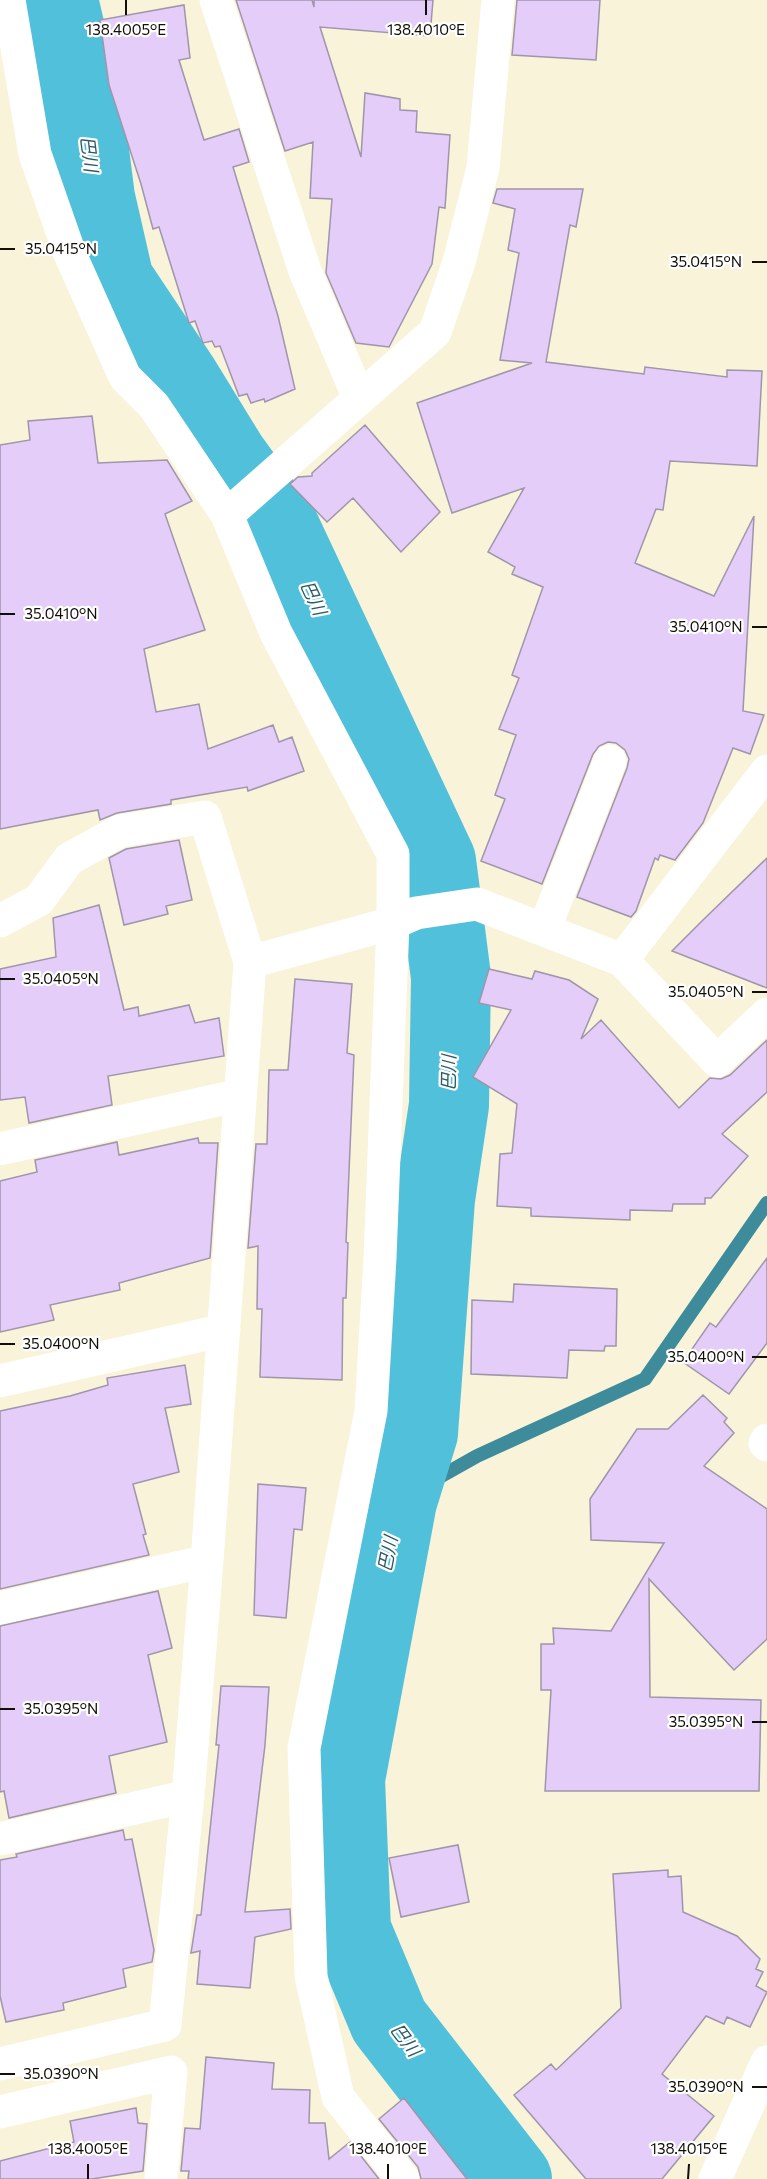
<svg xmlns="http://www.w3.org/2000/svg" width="767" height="2179" font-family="Commissioner,'Noto Sans JP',sans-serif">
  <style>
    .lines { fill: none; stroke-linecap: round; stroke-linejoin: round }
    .stream { stroke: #3e8b9b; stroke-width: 14 }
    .river { stroke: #51c0db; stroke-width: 80 }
    .building { fill: #e4cdf9; stroke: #a095aa; stroke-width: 1.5 }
    .minor { stroke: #fff; stroke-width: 33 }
    .ticks { fill: none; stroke: #110f07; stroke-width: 2 }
    .labels { text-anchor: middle; stroke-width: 4.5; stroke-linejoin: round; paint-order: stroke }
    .water-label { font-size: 18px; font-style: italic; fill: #2c5b68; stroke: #fff }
    .ticks-label { font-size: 15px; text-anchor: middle; fill: #110f07; stroke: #fff; stroke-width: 4.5; stroke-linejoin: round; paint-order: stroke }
  </style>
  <rect width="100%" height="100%" fill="#f8f3d9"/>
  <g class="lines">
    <path class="stream" d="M 397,1501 L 477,1456 L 645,1379 L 767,1203"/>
    <path class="river" d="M 58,0 L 84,111 L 95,198 L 114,281 L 180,380 L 228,458 L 281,531 L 436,861 L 451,977 L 449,1105 L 435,1199 L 418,1433 L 397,1501 L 345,1779 L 351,1930 L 389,2021 L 512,2179"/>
  </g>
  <path class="building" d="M 236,0 L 312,0 L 314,7 L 314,0 L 433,0 L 430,36 L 320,27 L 361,157 L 365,93 L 400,99 L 400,110 L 417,111 L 416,132 L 450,135 L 445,208 L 439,207 L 432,264 L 389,347 L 356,343 L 326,273 L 332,199 L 310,198 L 313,142 L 285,151 Z
    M 517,0 L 600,0 L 596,60 L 512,55 Z
    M 184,5 L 190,58 L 179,60 L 204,140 L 239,129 L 249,162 L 233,167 L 278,316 L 295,389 L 265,402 L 264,399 L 251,403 L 247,394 L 239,396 L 220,346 L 215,347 L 212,341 L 203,343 L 195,321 L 189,323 L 159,227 L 153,229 L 141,184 L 109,85 L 100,20 Z
    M 497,189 L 583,189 L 576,227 L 570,225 L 546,362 L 644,374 L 645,367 L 727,377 L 727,370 L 762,371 L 757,466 L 670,461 L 663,510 L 656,509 L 635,563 L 714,596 L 754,516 L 743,711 L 764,715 L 750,754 L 733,748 L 703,823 L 675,860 L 660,855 L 658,860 L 655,858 L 636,911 L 631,917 L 577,897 L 627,768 L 629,759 L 625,750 L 616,743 L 608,742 L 599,746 L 593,754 L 542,884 L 481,861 L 505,799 L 495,795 L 516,735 L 499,729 L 519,678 L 512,675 L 543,587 L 512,574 L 515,567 L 488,552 L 524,488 L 452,513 L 417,403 L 532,363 L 500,360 L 519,253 L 508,250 L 515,209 L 493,203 Z
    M 92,416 L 98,463 L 167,460 L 192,501 L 165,514 L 205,630 L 144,649 L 156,712 L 199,704 L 208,749 L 273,725 L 279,742 L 292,737 L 304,771 L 248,791 L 247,787 L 171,800 L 171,804 L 117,813 L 100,820 L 98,810 L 0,829 L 0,445 L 30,440 L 28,421 Z
    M 365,425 L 440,512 L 401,552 L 353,498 L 327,522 L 290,484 L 298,477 L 312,476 L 312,473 Z
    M 179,840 L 192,900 L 166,906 L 168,914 L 124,925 L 109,858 L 126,849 Z
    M 767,858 L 767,988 L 672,951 L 704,919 Z
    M 99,905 L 124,1010 L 138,1007 L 139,1016 L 189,1005 L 195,1023 L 219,1018 L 224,1056 L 108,1076 L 112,1105 L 29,1123 L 25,1097 L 0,1100 L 0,969 L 56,957 L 53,918 Z
    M 489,969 L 532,979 L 535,971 L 569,980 L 598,999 L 581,1039 L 601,1020 L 679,1108 L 710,1078 L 721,1079 L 730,1075 L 767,1040 L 767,1092 L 722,1134 L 748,1156 L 711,1198 L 705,1198 L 705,1204 L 673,1204 L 672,1211 L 630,1210 L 630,1220 L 531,1216 L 531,1208 L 497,1206 L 500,1154 L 512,1153 L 517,1104 L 473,1077 L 511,1010 L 479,1003 Z
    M 295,979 L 352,984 L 347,1053 L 354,1055 L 346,1242 L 348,1243 L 346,1298 L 343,1298 L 342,1380 L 260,1377 L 262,1309 L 257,1309 L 258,1246 L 248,1248 L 256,1144 L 267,1144 L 269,1070 L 288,1070 Z
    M 198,1138 L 199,1143 L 218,1143 L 210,1258 L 119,1283 L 120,1290 L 50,1305 L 54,1320 L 0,1332 L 0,1181 L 37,1172 L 35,1160 L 117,1142 L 119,1155 Z
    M 767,1258 L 767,1343 L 729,1394 L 683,1362 L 710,1323 L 716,1327 Z
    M 514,1284 L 617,1289 L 616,1346 L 605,1346 L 604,1351 L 569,1350 L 567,1378 L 471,1374 L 472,1300 L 513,1302 Z
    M 185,1365 L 191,1404 L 165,1408 L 179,1472 L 133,1484 L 146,1534 L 143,1535 L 149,1555 L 0,1589 L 0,1411 L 70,1396 L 108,1385 L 107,1378 Z
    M 703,1395 L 727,1418 L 724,1422 L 734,1433 L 704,1466 L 767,1509 L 767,1639 L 734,1670 L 649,1579 L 650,1697 L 761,1700 L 759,1791 L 545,1791 L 551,1690 L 541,1690 L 541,1644 L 554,1644 L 553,1628 L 611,1631 L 664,1543 L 591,1540 L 590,1499 L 637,1429 L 668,1429 Z
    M 258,1484 L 306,1488 L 302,1530 L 294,1529 L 286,1618 L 254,1615 Z
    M 158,1591 L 172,1648 L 148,1655 L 167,1742 L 109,1756 L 116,1793 L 9,1818 L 4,1791 L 0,1792 L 0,1626 Z
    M 221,1686 L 269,1687 L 265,1745 L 245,1912 L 290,1909 L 291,1929 L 255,1937 L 250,1988 L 197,1984 L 200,1951 L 191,1953 L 197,1915 L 201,1915 L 219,1745 L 216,1745 Z
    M 123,1830 L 125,1840 L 132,1839 L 154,1950 L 152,1962 L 123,1969 L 126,1987 L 63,2003 L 64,2010 L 6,2022 L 0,1996 L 0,1860 L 17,1857 L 16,1854 Z
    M 458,1845 L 469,1902 L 401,1917 L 389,1858 Z
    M 668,1870 L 668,1877 L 681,1876 L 683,1912 L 737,1936 L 760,1959 L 756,1969 L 763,1972 L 756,1986 L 767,1992 L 750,2027 L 727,2017 L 724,2024 L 706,2016 L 662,2074 L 714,2116 L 662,2179 L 586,2179 L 514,2095 L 551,2064 L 556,2070 L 621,2008 L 613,1874 Z
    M 206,2057 L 274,2063 L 272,2089 L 310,2090 L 309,2123 L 325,2123 L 329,2159 L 350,2142 L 379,2179 L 188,2179 L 189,2171 L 181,2171 L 185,2128 L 200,2129 Z
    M 404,2098 L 424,2124 L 467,2179 L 421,2179 L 418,2167 L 379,2119 Z
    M 136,2108 L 138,2123 L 147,2124 L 143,2171 L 92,2179 L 0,2179 L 0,2161 L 74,2142 L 70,2121 Z"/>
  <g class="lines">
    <path class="minor" d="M 9,0 L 35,154 L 70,254 L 125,377 L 154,406 L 227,515
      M 216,0 L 305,271 L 359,398
      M 0,921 L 39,900 L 69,859 L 120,831 L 205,817 L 250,962 L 207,1561 L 188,1796 L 165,2025 L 0,2064
      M 544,930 L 610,761
      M 622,960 L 767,771
      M 250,962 L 393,923 L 416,913 L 477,904 L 622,960 L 717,1061 L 767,1014
      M 0,1149 L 240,1095
      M 0,1381 L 224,1330
      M 767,1440 L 765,1443 L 767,1445
      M 0,1608 L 207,1561
      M 0,1839 L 188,1796
      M 0,2112 L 171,2072 L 161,2179
      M 403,2179 L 338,2097 L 311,1976 L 304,1748 L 371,1411 L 380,1258 L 393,923 L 393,854 L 276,633 L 227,515 L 435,332 L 459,262 L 483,168 L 498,0
      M 715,2179 L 767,2062"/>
  </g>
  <path class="ticks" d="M 126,15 L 126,0M 426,15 L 426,0M 0,249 L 15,249M 752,262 L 767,262M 0,614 L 15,614M 752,627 L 767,627M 0,979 L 15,979M 752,992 L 767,992M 0,1344 L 15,1344M 752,1357 L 767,1357M 0,1709 L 15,1709M 752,1722 L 767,1722M 0,2074 L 15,2074M 752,2087 L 767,2087M 88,2179 L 88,2164M 388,2179 L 388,2164M 688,2179 L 689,2164"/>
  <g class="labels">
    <g class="water-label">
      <text transform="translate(89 154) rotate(83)" y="6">巴川</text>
      <text transform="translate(313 598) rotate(65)" y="6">巴川</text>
      <text transform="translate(449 1073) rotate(-89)" y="6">巴川</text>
      <text transform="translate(388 1554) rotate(-79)" y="6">巴川</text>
      <text transform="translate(405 2040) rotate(53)" y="6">巴川</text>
    </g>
  </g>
  <g class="ticks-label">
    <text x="126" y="35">138.4005°E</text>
    <text x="426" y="35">138.4010°E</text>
    <text x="61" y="254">35.0415°N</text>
    <text x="706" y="267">35.0415°N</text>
    <text x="61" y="619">35.0410°N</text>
    <text x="706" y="632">35.0410°N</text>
    <text x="61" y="984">35.0405°N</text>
    <text x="706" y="997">35.0405°N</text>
    <text x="61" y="1349">35.0400°N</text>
    <text x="706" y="1362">35.0400°N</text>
    <text x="61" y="1714">35.0395°N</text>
    <text x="706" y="1727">35.0395°N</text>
    <text x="61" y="2079">35.0390°N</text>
    <text x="706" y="2092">35.0390°N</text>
    <text x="88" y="2154">138.4005°E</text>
    <text x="388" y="2154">138.4010°E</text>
    <text x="689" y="2154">138.4015°E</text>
  </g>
</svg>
